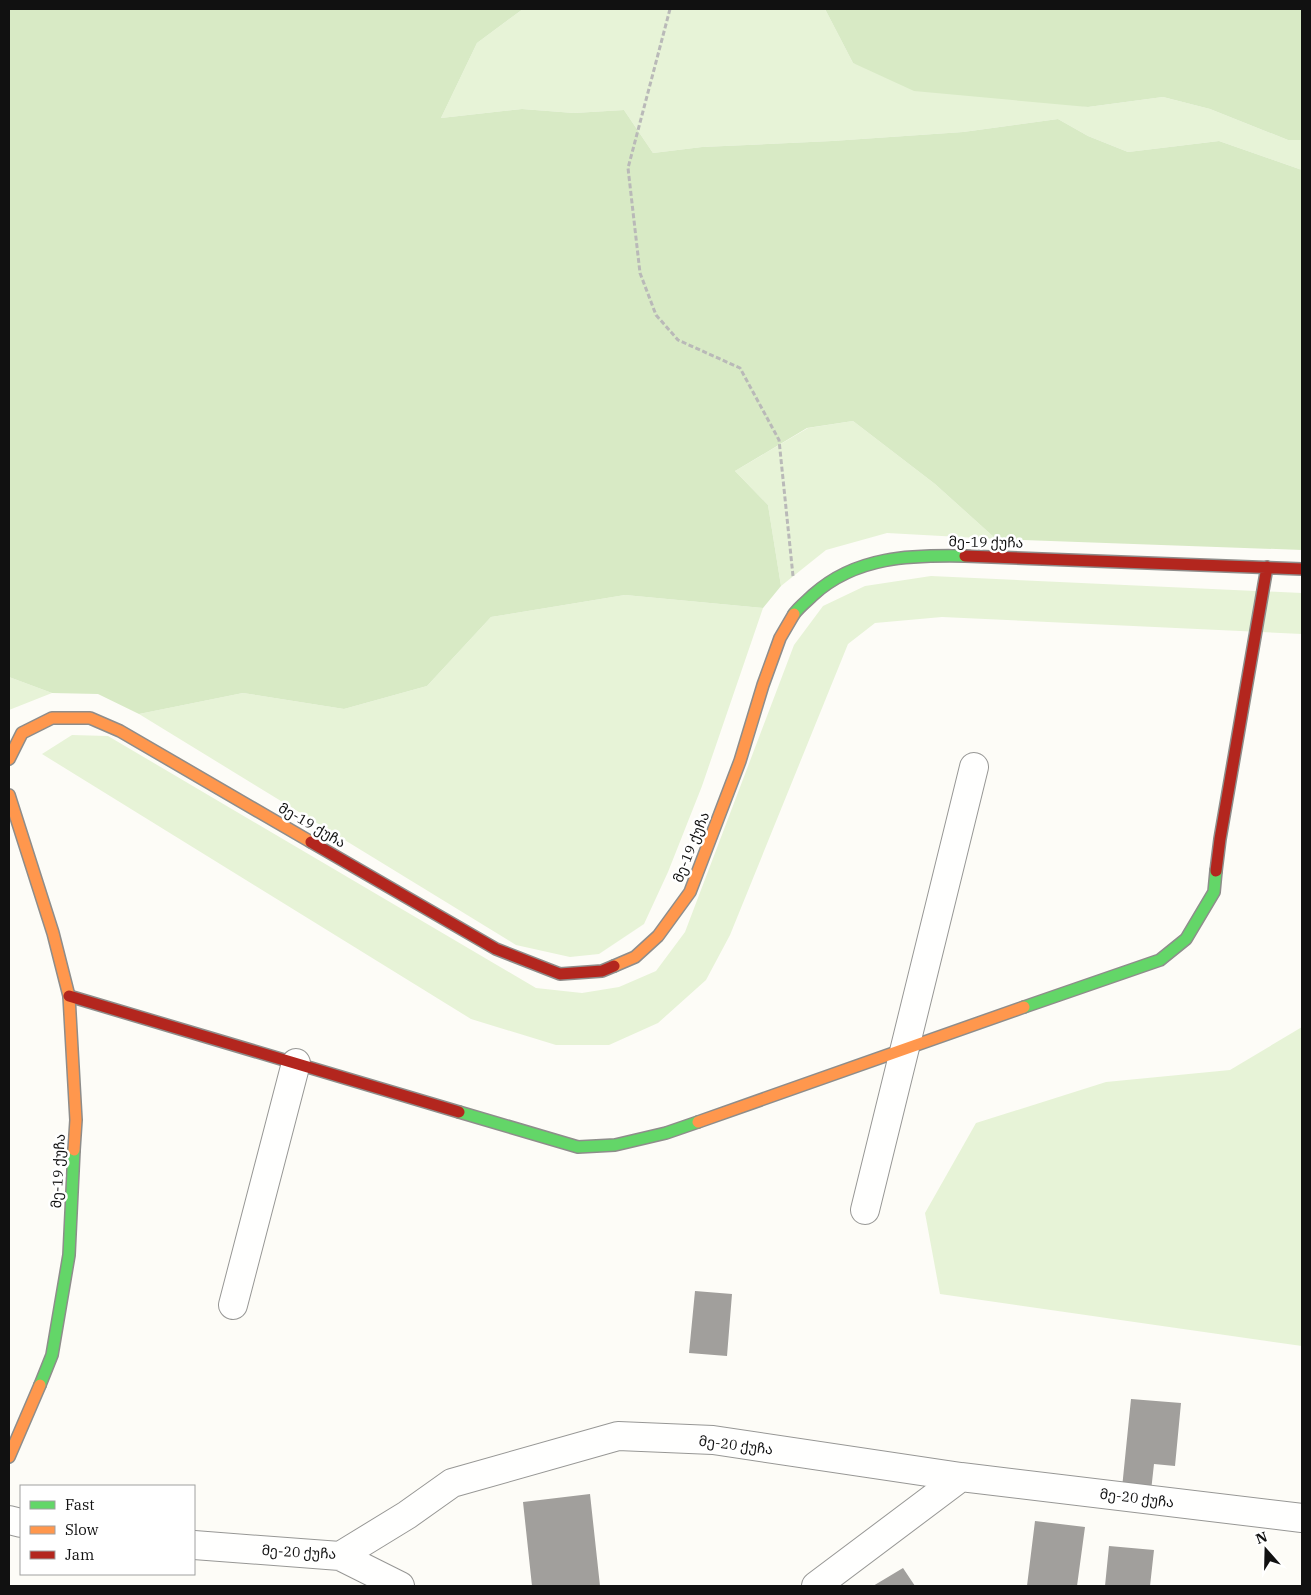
<svg xmlns="http://www.w3.org/2000/svg" width="1311" height="1595" font-family="'IBM Plex Serif','Noto Sans Georgian',serif">
  <style>
    .green { fill: #e7f3d7 }
    .forest { fill: #d8eac5 }
    .building { fill: #a19f9c }
    .lines { fill: none; stroke-linecap: round; stroke-linejoin: round }
    .street-casing { stroke: #979795; stroke-width: 30 }
    .fast-casing { stroke: #8e8d8b; stroke-width: 14 }
    .slow-casing { stroke: #8e8d8b; stroke-width: 14 }
    .jam-casing { stroke: #8e8d8b; stroke-width: 14 }
    .path { stroke: #b9b9b8; stroke-width: 3; stroke-dasharray: 5 2.5; stroke-linecap: butt }
    .street { stroke: #fffffe; stroke-width: 28 }
    .fast { stroke: #63d668; stroke-width: 11 }
    .slow { stroke: #ff974d; stroke-width: 11 }
    .jam { stroke: #b3261e; stroke-width: 11 }
    .labels { text-anchor: middle; stroke-width: 5; stroke-linejoin: round; paint-order: stroke }
    .street-label { font-size: 14px; fill: #111; stroke: #fff }
  </style>
  <rect width="100%" height="100%" fill="#fdfcf7"/>
  <path class="green" d="M 523,9 L 825,9 L 853,63 L 1088,107 L 1163,97 L 1210,109 L 1288,140 L 1302,140 L 1302,170 L 1219,141 L 1128,152 L 1088,136 L 1058,119 L 963,132 L 832,141 L 702,147 L 653,153 L 624,110 L 574,113 L 522,109 L 441,118 L 477,43 Z
    M 853,421 L 935,484 L 996,539 L 887,533 L 826,550 L 781,586 L 768,505 L 735,471 L 808,428 Z
    M 931,576 L 1302,593 L 1302,634 L 942,617 L 875,623 L 848,644 L 730,935 L 706,980 L 658,1023 L 609,1045 L 556,1045 L 471,1019 L 42,754 L 72,735 L 108,736 L 536,988 L 582,993 L 619,987 L 656,971 L 685,932 L 794,645 L 823,606 L 865,586 Z
    M 625,595 L 763,608 L 702,786 L 668,872 L 644,924 L 599,954 L 570,957 L 516,945 L 139,714 L 243,693 L 344,709 L 427,686 L 491,617 Z
    M 9,677 L 52,693 L 9,710 Z
    M 1302,1027 L 1302,1346 L 940,1294 L 925,1213 L 976,1123 L 1106,1082 L 1230,1070 Z"/>
  <path class="forest" d="M 9,9 L 523,9 L 477,43 L 441,118 L 522,109 L 574,113 L 624,110 L 653,153 L 702,147 L 832,141 L 963,132 L 1058,119 L 1088,136 L 1128,152 L 1219,141 L 1302,170 L 1302,550 L 996,539 L 935,484 L 853,421 L 807,428 L 735,471 L 768,505 L 781,586 L 763,608 L 625,595 L 491,617 L 427,686 L 344,709 L 243,693 L 139,714 L 98,694 L 52,693 L 9,677 Z
    M 825,9 L 1302,9 L 1302,140 L 1288,140 L 1210,109 L 1163,97 L 1088,107 L 914,91 L 853,63 Z"/>
  <path class="building" d="M 695,1291 L 732,1294 L 727,1356 L 689,1353 Z
    M 1131,1399 L 1181,1403 L 1175,1466 L 1154,1464 L 1151,1491 L 1122,1488 Z
    M 590,1494 L 600,1586 L 532,1586 L 523,1502 Z
    M 1035,1521 L 1085,1527 L 1077,1586 L 1027,1586 Z
    M 1109,1546 L 1154,1550 L 1150,1586 L 1105,1586 Z
    M 903,1568 L 915,1586 L 873,1586 Z"/>
  <g class="lines">
    <defs>
      <path id="street" d="M 865,1210 L 974,767
        M 233,1305 L 296,1063
        M 9,1520 L 21,1523
        M 194,1545 L 340,1556 L 407,1515 L 452,1483 L 618,1436 L 713,1440 L 961,1477 L 1302,1518
        M 340,1556 L 400,1586
        M 816,1586 L 961,1477"/>
      <path id="fast" d="M 794,614 C 799,607 807,601 813,595 C 856,556 911,555 965,556
        M 1024,1007 L 1160,960 L 1186,939 L 1214,892 L 1216,871
        M 459,1112 L 578,1147 L 615,1145 L 666,1133 L 698,1122
        M 40,1385 L 52,1355 L 69,1255 L 74,1150"/>
      <path id="slow" d="M 9,759 L 22,733 L 52,718 L 90,718 L 120,731 L 311,842
        M 9,795 L 53,933 L 69,996 L 76,1120 L 74,1150
        M 614,966 L 635,957 L 658,936 L 690,892 L 740,761 L 763,685 L 780,638 L 794,614
        M 698,1122 L 1024,1007
        M 9,1457 L 40,1385"/>
      <path id="jam" d="M 965,556 L 1302,569
        M 311,842 L 496,949 L 560,974 L 602,971 L 614,966
        M 1216,871 L 1220,839 L 1267,567
        M 69,996 L 459,1112"/>
    </defs>
    <use href="#street" class="street-casing"/>
    <use href="#fast" class="fast-casing"/>
    <use href="#slow" class="slow-casing"/>
    <use href="#jam" class="jam-casing"/>
    <path class="path" d="M 670,9 L 628,168 L 640,273 L 656,315 L 678,340 L 740,368 L 779,440 L 793,576"/>
    <use href="#street" class="street"/>
    <use href="#fast" class="fast"/>
    <use href="#slow" class="slow"/>
    <use href="#jam" class="jam"/>
  </g>
  <g class="labels">
    <g class="street-label">
      <text transform="translate(986 542) rotate(1)" y="5">მე-19 ქუჩა</text>
      <text transform="translate(312 825) rotate(30)" y="5">მე-19 ქუჩა</text>
      <text transform="translate(691 847) rotate(-68)" y="5">მე-19 ქუჩა</text>
      <text transform="translate(58 1171) rotate(-87)" y="5">მე-19 ქუჩა</text>
      <text transform="translate(736 1445) rotate(7)" y="5">მე-20 ქუჩა</text>
      <text transform="translate(1137 1498) rotate(7)" y="5">მე-20 ქუჩა</text>
      <text transform="translate(299 1552) rotate(3)" y="5">მე-20 ქუჩა</text>
    </g>
  </g>
  <rect width="1311" height="1595" fill="none" stroke="#111111" stroke-width="20"/>
  <rect x="20" y="1485" width="175" height="90" fill="#ffffff" stroke="#a0a0a0"/>
  <rect x="30" y="1501" width="25" height="8" fill="#63d668" stroke="#a0a0a0"/>
  <text x="65" y="1510" font-size="15" fill="#111111">Fast</text>
  <rect x="30" y="1526" width="25" height="8" fill="#ff974d" stroke="#a0a0a0"/>
  <text x="65" y="1535" font-size="15" fill="#111111">Slow</text>
  <rect x="30" y="1551" width="25" height="8" fill="#b3261e" stroke="#a0a0a0"/>
  <text x="65" y="1560" font-size="15" fill="#111111">Jam</text>
  <g transform="translate(1266 1550) rotate(340)" stroke="#ffffff" stroke-width="4" paint-order="stroke">
  <path d="M0-4L9 19L0 12L-9 19Z" fill="#111111"/>
  <text y="-8" font-size="14" font-weight="bold" text-anchor="middle" fill="#111111">N</text>
  </g>
</svg>
